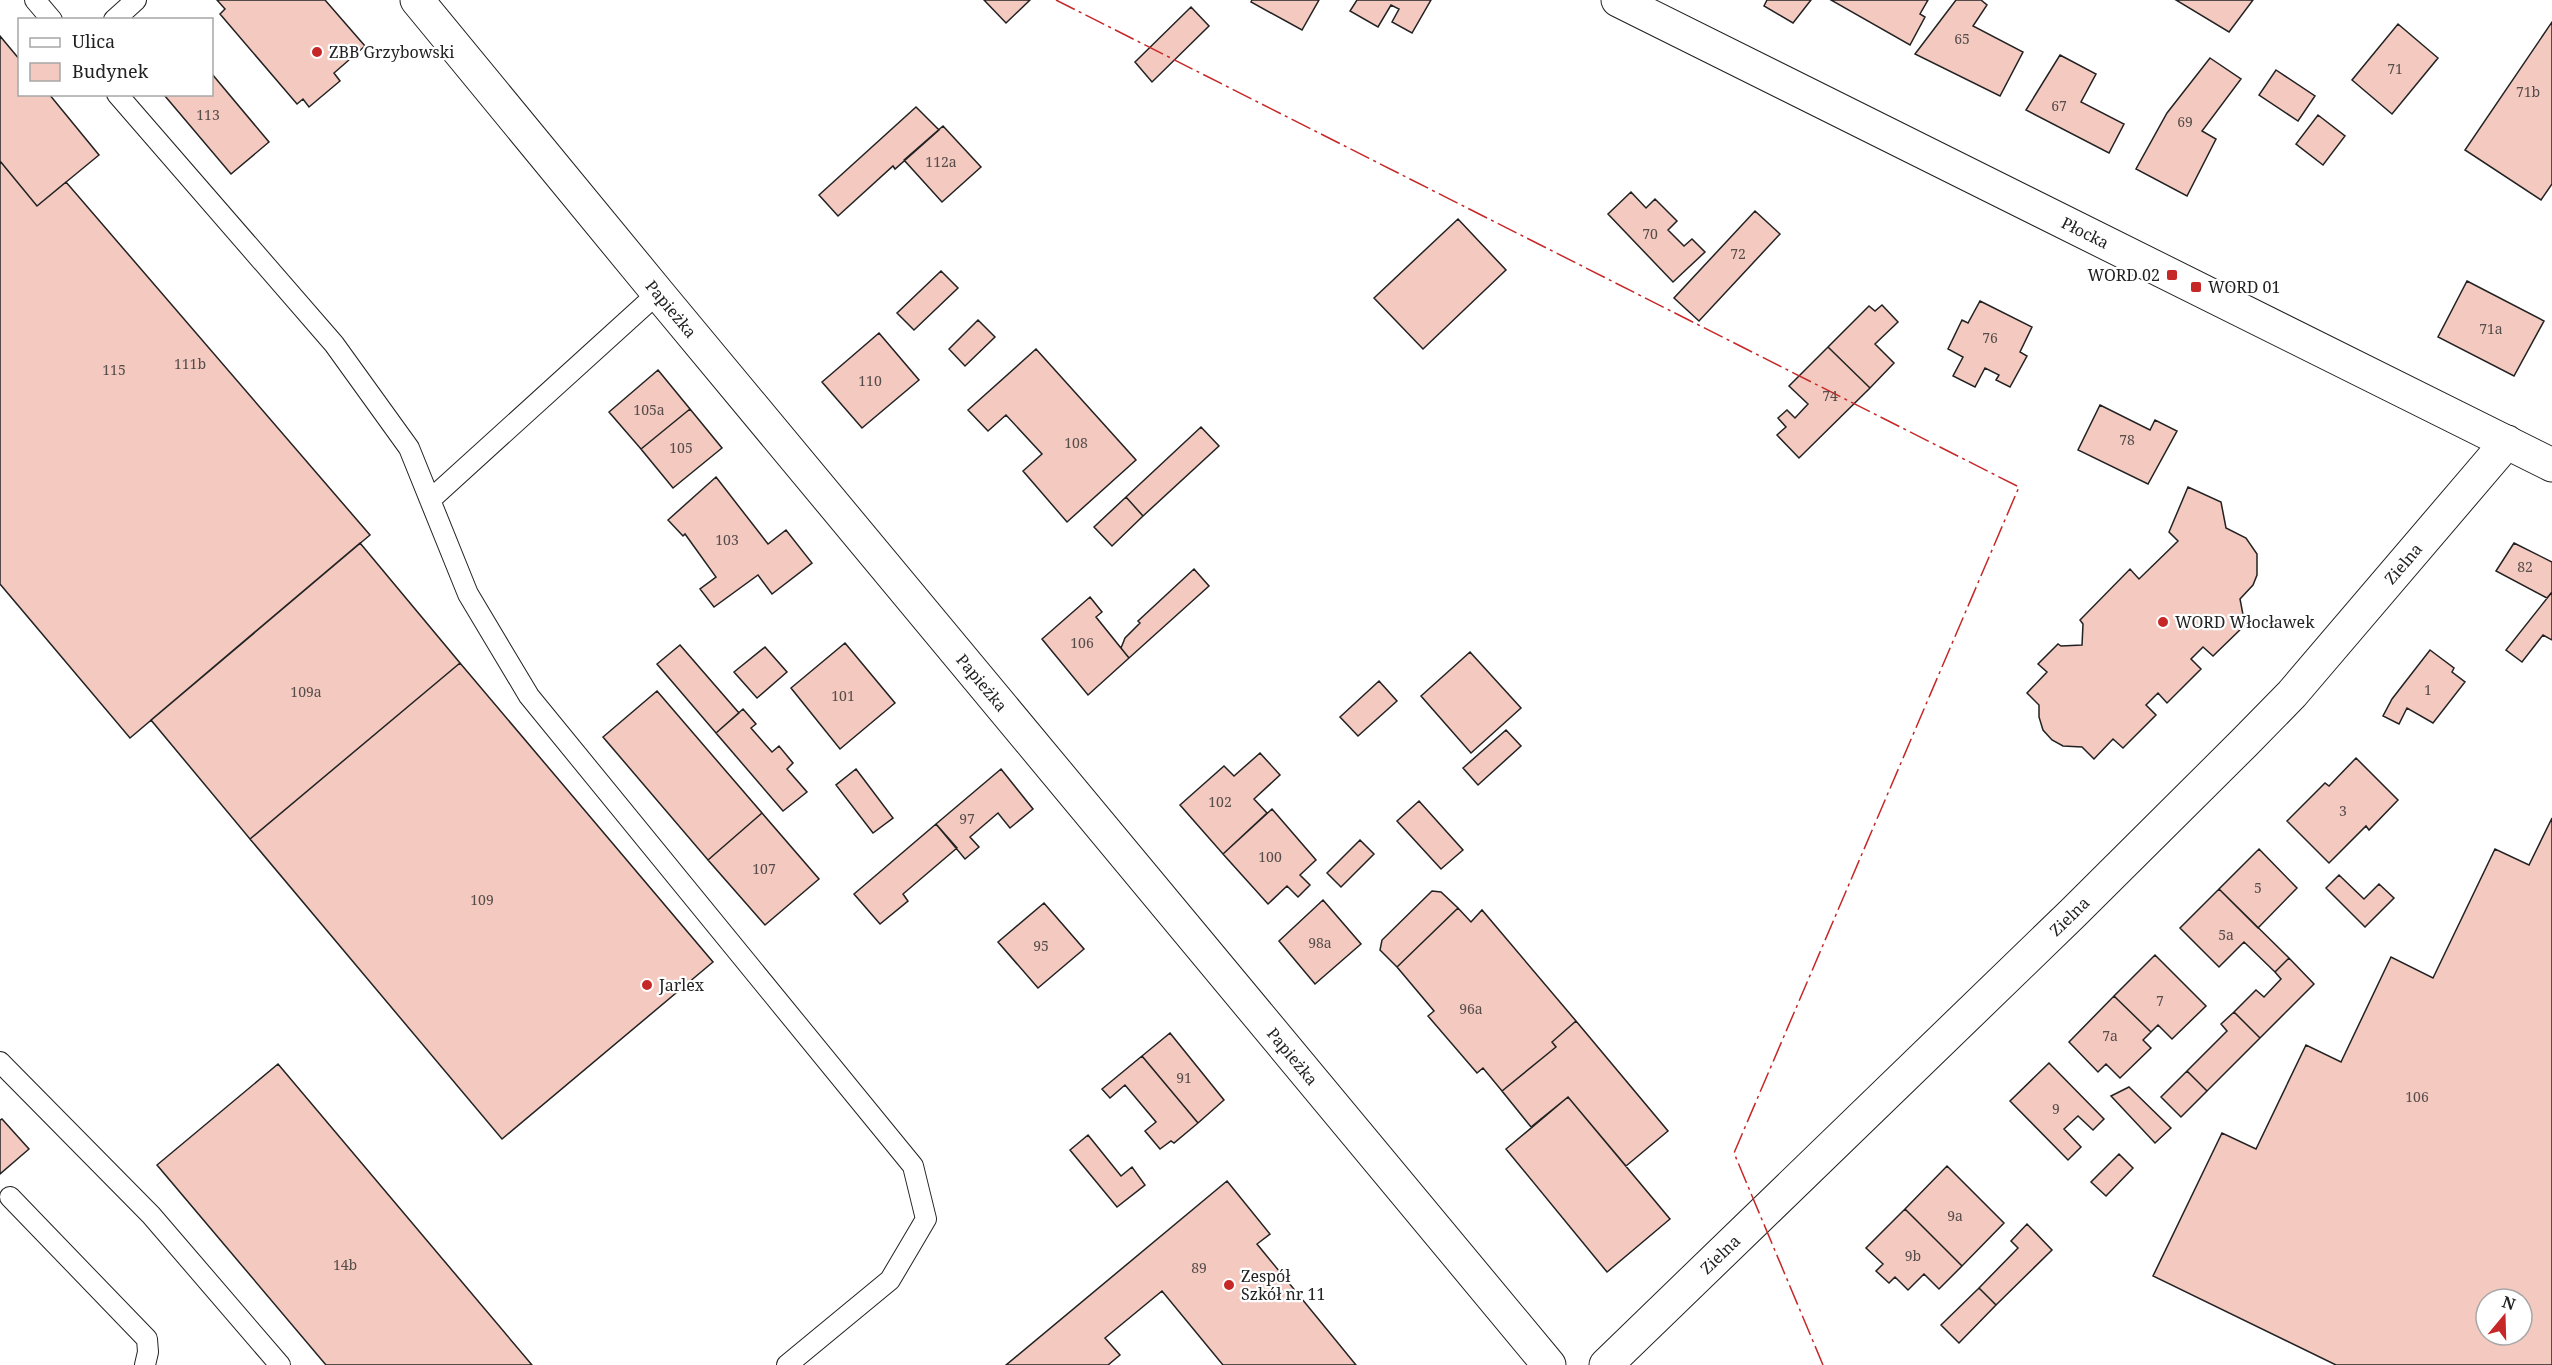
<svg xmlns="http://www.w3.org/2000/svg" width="2552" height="1365" font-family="'Noto Serif',serif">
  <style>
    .building { fill: #f3c9c0; stroke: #222; stroke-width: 1.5; fill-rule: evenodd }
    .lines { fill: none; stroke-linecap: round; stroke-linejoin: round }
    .lane-casing { stroke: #222; stroke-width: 22 }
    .street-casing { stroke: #222; stroke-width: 35 }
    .secondary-casing { stroke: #222; stroke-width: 35 }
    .lane { stroke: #fff; stroke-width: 20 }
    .street { stroke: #fff; stroke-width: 33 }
    .secondary { stroke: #fff; stroke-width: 33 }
    .power { stroke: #c62828; stroke-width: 1.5; stroke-dasharray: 21 4.5 3 4.5; stroke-linecap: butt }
    .poi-dot { fill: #c62828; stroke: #fff; stroke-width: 2 }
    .labels { text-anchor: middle; stroke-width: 4.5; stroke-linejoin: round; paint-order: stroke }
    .number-label { font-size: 14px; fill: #564c4a }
    .poi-label { font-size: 16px; fill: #222; stroke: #fff; text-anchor: start }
    .street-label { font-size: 16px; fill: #222; stroke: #fff }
  </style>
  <rect width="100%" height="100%" fill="#fff"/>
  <path class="building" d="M 217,0 L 325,0 L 365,46 L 334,73 L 340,81 L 309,107 L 303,99 L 297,104 L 220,14 L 225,9 Z
    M 984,0 L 1030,0 L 1006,23 Z
    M 1252,0 L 1319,0 L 1302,30 L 1251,2 Z
    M 1357,0 L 1431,0 L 1412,33 L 1392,22 L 1399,9 L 1391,5 L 1378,27 L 1350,11 Z
    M 1767,0 L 1811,0 L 1793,23 L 1764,6 Z
    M 1831,0 L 1928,0 L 1920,14 L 1925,17 L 1910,45 Z
    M 1956,0 L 1981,0 L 1987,5 L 1973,26 L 2023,52 L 2000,96 L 1915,54 Z
    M 2176,0 L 2253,0 L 2229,32 Z
    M 1191,7 L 1209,26 L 1152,82 L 1135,62 Z
    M 2552,22 L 2552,184 L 2541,200 L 2465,150 Z
    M 2398,24 L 2438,58 L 2392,114 L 2352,80 Z
    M 0,36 L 20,60 L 20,94 L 49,94 L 99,155 L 37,206 L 0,161 Z
    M 2060,55 L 2096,74 L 2081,102 L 2124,124 L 2109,153 L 2026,110 Z
    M 2210,58 L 2241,79 L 2202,131 L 2216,139 L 2187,196 L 2136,169 L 2167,113 Z
    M 2276,70 L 2315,96 L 2298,121 L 2259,95 Z
    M 212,74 L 269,142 L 231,174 L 165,96 L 167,94 L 212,94 Z
    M 916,107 L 939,130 L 895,169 L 893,166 L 838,216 L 819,195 Z
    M 2318,115 L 2345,136 L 2323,165 L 2296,144 Z
    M 943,126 L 981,167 L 942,202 L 904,160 Z
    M 0,161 L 37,206 L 66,182 L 370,535 L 130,738 L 0,584 Z
    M 1631,192 L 1646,208 L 1655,199 L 1677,221 L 1668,230 L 1684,246 L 1692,239 L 1705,252 L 1673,282 L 1608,214 Z
    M 1755,211 L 1780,234 L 1699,321 L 1674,298 Z
    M 1458,219 L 1506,270 L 1423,349 L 1374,298 Z
    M 941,271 L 958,288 L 914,330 L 897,313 Z
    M 2467,281 L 2544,321 L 2514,376 L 2438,337 Z
    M 1980,301 L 2032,327 L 2020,352 L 2027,356 L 2010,387 L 1996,380 L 1999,375 L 1985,368 L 1975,387 L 1953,376 L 1963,357 L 1948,349 L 1962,320 L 1968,323 Z
    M 1882,305 L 1898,322 L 1875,344 L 1894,363 L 1870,388 L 1828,347 L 1869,306 L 1875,311 Z
    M 978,320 L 995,337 L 965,366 L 949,349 Z
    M 879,333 L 919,380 L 862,428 L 822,382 Z
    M 1828,347 L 1870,388 L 1799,458 L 1777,435 L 1786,427 L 1778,418 L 1787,410 L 1795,418 L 1808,404 L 1789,386 Z
    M 1036,349 L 1136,460 L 1067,522 L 1023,471 L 1042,454 L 1006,415 L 988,431 L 968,410 Z
    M 658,370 L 690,409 L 641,449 L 609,412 Z
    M 2100,405 L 2150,430 L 2155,420 L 2177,431 L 2148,484 L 2078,450 Z
    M 690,409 L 722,448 L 673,488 L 641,449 Z
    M 1201,427 L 1219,446 L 1143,516 L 1126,497 Z
    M 716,477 L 768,544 L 786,530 L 812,563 L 772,594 L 758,575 L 714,607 L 700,589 L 716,577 L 685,534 L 683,536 L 668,520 Z
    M 2188,487 L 2221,502 L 2226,528 L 2246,538 L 2257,554 L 2257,575 L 2253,585 L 2240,599 L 2245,625 L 2213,656 L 2203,647 L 2191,659 L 2201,669 L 2167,703 L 2158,693 L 2146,705 L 2156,715 L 2123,748 L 2113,739 L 2094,759 L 2082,747 L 2063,746 L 2052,740 L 2043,730 L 2039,717 L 2039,705 L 2027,693 L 2047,672 L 2038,664 L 2058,644 L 2061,646 L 2082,645 L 2083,624 L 2080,620 L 2130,569 L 2139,579 L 2178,541 L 2169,532 Z
    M 1126,497 L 1143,516 L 1112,546 L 1094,527 Z
    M 360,543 L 460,663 L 250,839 L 151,720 Z
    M 2514,543 L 2552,562 L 2552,592 L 2547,598 L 2496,571 Z
    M 1194,569 L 1209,586 L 1129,658 L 1121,648 L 1125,638 L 1140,623 L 1138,621 Z
    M 2552,592 L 2552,640 L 2543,635 L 2522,662 L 2506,650 Z
    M 1090,597 L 1102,612 L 1096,617 L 1129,658 L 1088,695 L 1042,639 Z
    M 845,643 L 895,703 L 840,749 L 791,688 Z
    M 680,645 L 739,713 L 716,733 L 657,664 Z
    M 765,647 L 787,672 L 757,698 L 734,672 Z
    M 2430,650 L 2454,668 L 2452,672 L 2465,682 L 2433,723 L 2407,708 L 2399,724 L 2383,716 L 2392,699 Z
    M 1470,652 L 1521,708 L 1471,753 L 1421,696 Z
    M 460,663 L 713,962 L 502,1139 L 250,839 Z
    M 1379,681 L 1397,701 L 1358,736 L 1340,717 Z
    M 657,691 L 762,813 L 708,860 L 603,737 Z
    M 743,709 L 756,724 L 751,728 L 772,752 L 779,746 L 793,763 L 787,769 L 807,792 L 783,811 L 716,733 Z
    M 1506,730 L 1521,746 L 1478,785 L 1463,768 Z
    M 1260,753 L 1280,775 L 1254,799 L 1267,813 L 1223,854 L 1180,805 L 1224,766 L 1234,776 Z
    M 2356,758 L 2398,800 L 2369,830 L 2366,826 L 2329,863 L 2287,821 L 2325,783 L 2329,786 Z
    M 856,769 L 893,818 L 873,833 L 836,785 Z
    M 1001,769 L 1033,809 L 1010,828 L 998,813 L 970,837 L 979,847 L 965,859 L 936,824 Z
    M 1419,801 L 1463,850 L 1441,869 L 1397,821 Z
    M 1272,809 L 1316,860 L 1300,875 L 1310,885 L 1298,897 L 1287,886 L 1268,904 L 1223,854 Z
    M 762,813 L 819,879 L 765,925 L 708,860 Z
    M 2552,818 L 2552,1365 L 2336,1365 L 2153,1276 L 2222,1133 L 2256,1149 L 2306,1045 L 2341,1062 L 2391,957 L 2433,978 L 2495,849 L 2529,865 ZM 2486,1299 L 2522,1299 L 2522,1335 L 2486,1335 Z
    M 936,824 L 957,848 L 903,894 L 908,901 L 880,924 L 854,894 Z
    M 1360,840 L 1374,854 L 1341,887 L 1327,873 Z
    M 2259,849 L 2297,888 L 2258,928 L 2219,889 Z
    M 2339,875 L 2364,899 L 2379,884 L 2394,898 L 2365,927 L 2326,888 Z
    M 2219,889 L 2289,958 L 2275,972 L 2244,942 L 2219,967 L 2180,928 Z
    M 1432,891 L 1441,892 L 1458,908 L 1397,967 L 1380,950 L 1382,940 Z
    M 1323,900 L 1361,944 L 1315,984 L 1279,941 Z
    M 1044,903 L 1084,949 L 1038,988 L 998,942 Z
    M 1458,908 L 1471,922 L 1482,910 L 1576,1021 L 1552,1042 L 1556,1047 L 1502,1091 L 1483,1068 L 1477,1073 L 1428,1016 L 1434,1011 L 1397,967 Z
    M 2155,955 L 2206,1006 L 2172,1039 L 2158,1025 L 2151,1032 L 2114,996 Z
    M 2289,958 L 2314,984 L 2260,1038 L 2234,1012 L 2256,990 L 2264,997 L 2281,979 L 2275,972 Z
    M 2114,996 L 2151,1032 L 2143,1040 L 2151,1048 L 2120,1078 L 2106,1064 L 2098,1072 L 2069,1042 Z
    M 2234,1012 L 2260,1038 L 2207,1091 L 2187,1071 L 2227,1031 L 2221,1024 Z
    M 1576,1021 L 1668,1131 L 1626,1166 L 1568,1097 L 1531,1127 L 1502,1091 L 1556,1047 L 1552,1042 Z
    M 1170,1033 L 1224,1100 L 1198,1123 L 1142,1056 Z
    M 1142,1056 L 1198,1123 L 1174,1143 L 1171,1141 L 1160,1149 L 1145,1131 L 1156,1122 L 1125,1085 L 1110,1098 L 1102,1089 Z
    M 2049,1063 L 2104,1119 L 2093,1130 L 2078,1116 L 2064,1129 L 2081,1147 L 2068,1160 L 2010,1101 Z
    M 278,1064 L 532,1365 L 326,1365 L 157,1165 Z
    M 2187,1071 L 2207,1091 L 2181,1117 L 2161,1097 Z
    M 2129,1087 L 2171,1128 L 2155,1143 L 2111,1096 Z
    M 1568,1097 L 1670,1219 L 1607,1272 L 1506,1149 Z
    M 2,1119 L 29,1149 L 0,1174 L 0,1120 Z
    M 1088,1135 L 1121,1176 L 1132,1167 L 1145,1185 L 1117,1207 L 1070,1150 Z
    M 2119,1154 L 2133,1168 L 2106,1196 L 2091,1182 Z
    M 1947,1166 L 2004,1223 L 1962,1266 L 1905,1209 Z
    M 1227,1181 L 1270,1234 L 1257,1244 L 1356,1365 L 1223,1365 L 1162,1291 L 1105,1338 L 1120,1355 L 1108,1365 L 1006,1365 Z
    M 1905,1209 L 1962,1266 L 1939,1289 L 1924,1274 L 1908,1290 L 1895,1277 L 1889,1283 L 1876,1271 L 1883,1264 L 1866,1248 Z
    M 2027,1224 L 2052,1250 L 1996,1305 L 1979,1288 L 2018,1248 L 2011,1241 Z
    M 1979,1288 L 1996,1305 L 1959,1343 L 1941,1325 Z"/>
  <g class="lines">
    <defs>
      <path id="lane" d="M 35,0 L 52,20
        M 114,20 L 136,0
        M 117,94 L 334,344 L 409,448 L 468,594 L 529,696 L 913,1166 L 926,1219 L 890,1280 L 787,1365
        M 430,500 L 658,293
        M 0,1062 L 151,1215 L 280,1365
        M 10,1197 L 147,1339 L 148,1352 L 145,1365"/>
      <g id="street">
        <path id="s1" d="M 417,0 L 658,293 L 1549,1365"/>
      </g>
      <g id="secondary">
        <path id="s2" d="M 1618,0 L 2552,465"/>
        <path id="s3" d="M 1606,1365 L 2073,913 L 2244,743 L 2292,694 L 2507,442"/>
      </g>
    </defs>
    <use href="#lane" class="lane-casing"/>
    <use href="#street" class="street-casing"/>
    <use href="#secondary" class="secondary-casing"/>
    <use href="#lane" class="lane"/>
    <use href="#street" class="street"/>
    <use href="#secondary" class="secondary"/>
    <path class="power" d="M 1056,0 L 2019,487 L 1734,1153 L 1823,1365"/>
  </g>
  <g class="poi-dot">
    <circle cx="317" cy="52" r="6"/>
    <rect x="2166" y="269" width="12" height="12" rx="3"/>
    <rect x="2190" y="281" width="12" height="12" rx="3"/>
    <circle cx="2163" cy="622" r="6"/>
    <circle cx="647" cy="985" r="6"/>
    <circle cx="1229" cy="1285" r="6"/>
  </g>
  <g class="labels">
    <g class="number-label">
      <text x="1962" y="44">65</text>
      <text x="2395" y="74">71</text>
      <text x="2528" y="97">71b</text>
      <text x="2059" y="111">67</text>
      <text x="208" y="120">113</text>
      <text x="2185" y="127">69</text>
      <text x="941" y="167">112a</text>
      <text x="1650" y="239">70</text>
      <text x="1738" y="259">72</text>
      <text x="2491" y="334">71a</text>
      <text x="1990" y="343">76</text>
      <text x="190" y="369">111b</text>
      <text x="114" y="375">115</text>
      <text x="870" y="386">110</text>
      <text x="1830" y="401">74</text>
      <text x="649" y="415">105a</text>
      <text x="2127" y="445">78</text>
      <text x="1076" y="448">108</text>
      <text x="681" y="453">105</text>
      <text x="727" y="545">103</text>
      <text x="2525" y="572">82</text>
      <text x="1082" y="648">106</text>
      <text x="2428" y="695">1</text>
      <text x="306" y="697">109a</text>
      <text x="843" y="701">101</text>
      <text x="1220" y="807">102</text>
      <text x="2343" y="816">3</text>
      <text x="967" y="824">97</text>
      <text x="1270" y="862">100</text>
      <text x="764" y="874">107</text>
      <text x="2258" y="893">5</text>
      <text x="482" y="905">109</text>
      <text x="2226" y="940">5a</text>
      <text x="1320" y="948">98a</text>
      <text x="1041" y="951">95</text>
      <text x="2160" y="1006">7</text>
      <text x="1471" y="1014">96a</text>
      <text x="2110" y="1041">7a</text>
      <text x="1184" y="1083">91</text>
      <text x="2417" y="1102">106</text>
      <text x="2056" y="1114">9</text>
      <text x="1955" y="1221">9a</text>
      <text x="1913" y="1261">9b</text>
      <text x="345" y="1270">14b</text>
      <text x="1199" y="1273">89</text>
    </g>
    <g class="poi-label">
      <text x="329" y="58">ZBB Grzybowski</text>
      <text x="2160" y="281" text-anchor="end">WORD 02</text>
      <text x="2208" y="293">WORD 01</text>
      <text x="2175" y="628">WORD Włocławek</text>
      <text x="659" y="991">Jarlex</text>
      <text x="1241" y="1282">Zespół<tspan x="1241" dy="18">Szkół nr 11</tspan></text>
    </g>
    <g class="street-label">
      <text dy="6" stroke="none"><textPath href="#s2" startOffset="522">Płocka</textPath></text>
      <text dy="6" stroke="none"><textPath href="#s1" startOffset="400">Papieżka</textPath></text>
      <text dy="6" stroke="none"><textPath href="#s3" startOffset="1131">Zielna</textPath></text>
      <text dy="6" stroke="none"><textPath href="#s1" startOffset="886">Papieżka</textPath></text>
      <text dy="6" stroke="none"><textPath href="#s3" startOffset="645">Zielna</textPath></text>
      <text dy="6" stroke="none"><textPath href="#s1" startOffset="1372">Papieżka</textPath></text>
      <text dy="6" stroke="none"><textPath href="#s3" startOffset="159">Zielna</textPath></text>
    </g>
  </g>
  <rect x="18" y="18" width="195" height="78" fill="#ffffff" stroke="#a7a7a7" stroke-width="1.5"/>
  <rect x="30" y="38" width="30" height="9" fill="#ffffff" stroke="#a7a7a7" stroke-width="1.5"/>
  <text x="72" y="48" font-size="18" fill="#222222">Ulica</text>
  <rect x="30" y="63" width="30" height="18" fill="#f3c9c0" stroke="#a7a7a7" stroke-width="1.5"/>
  <text x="72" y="78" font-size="18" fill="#222222">Budynek</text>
  <g transform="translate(2504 1317) rotate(19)"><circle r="28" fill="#ffffff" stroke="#a7a7a7" stroke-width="1.5"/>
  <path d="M0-4.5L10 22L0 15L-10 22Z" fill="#c62828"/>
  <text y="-9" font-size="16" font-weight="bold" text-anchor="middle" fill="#222222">N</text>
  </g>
</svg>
